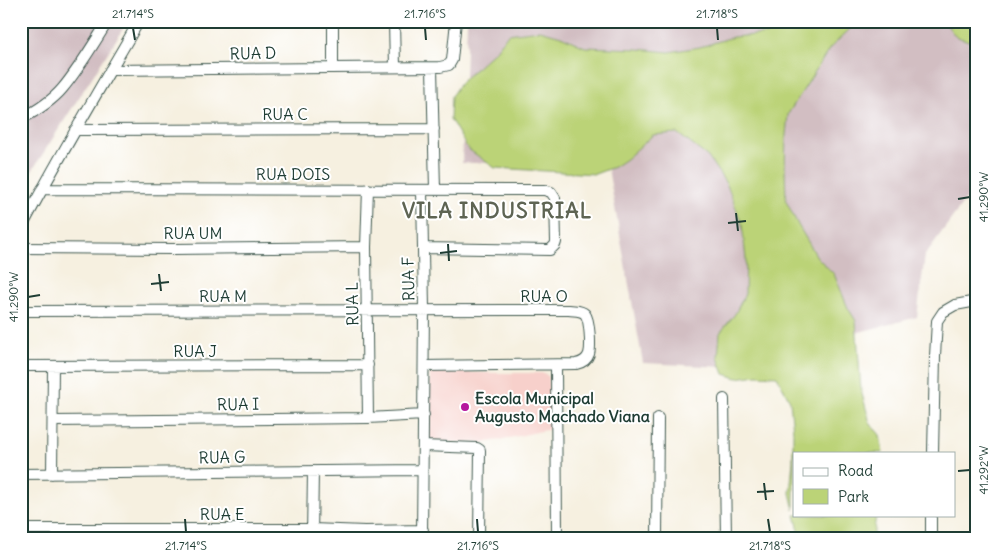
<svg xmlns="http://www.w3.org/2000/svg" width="998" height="559" font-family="Delius,sans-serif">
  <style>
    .built { fill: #f7d0cb }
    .industrial { fill: #d2bec2 }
    .green { fill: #bbd377; stroke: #6d8856 }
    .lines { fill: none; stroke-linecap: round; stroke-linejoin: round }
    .street-casing { stroke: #3f584e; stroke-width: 12 }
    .street { stroke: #fff; stroke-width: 10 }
    .ticks { fill: none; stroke: #1f3d34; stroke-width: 2 }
    .poi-dot { fill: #b5179e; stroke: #fff; stroke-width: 2 }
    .labels { text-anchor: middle; stroke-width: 4; stroke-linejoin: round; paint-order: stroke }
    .street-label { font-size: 16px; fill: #1f3d34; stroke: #fff }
    .poi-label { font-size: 16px; font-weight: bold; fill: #1f3d34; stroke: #fff; text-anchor: start }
    .district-label { font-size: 21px; font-weight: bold; letter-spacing: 1px; fill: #5e6453; stroke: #fff }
    .neatline { fill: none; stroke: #1f3d34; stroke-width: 2 }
    .ticks-label { font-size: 12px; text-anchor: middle; fill: #1f3d34 }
  </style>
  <rect width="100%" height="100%" fill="#fff"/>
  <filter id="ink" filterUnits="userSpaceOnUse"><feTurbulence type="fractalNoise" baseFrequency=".02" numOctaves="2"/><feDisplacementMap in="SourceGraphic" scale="10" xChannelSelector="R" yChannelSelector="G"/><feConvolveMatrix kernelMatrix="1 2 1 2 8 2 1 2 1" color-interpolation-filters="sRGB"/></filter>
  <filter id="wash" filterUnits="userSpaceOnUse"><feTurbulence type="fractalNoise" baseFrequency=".0096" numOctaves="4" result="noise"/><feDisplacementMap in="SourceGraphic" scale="20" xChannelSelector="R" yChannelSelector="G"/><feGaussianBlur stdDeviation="1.12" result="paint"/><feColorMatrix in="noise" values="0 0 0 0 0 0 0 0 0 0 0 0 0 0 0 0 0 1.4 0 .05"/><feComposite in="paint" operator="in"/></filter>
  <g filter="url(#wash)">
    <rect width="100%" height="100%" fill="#f6f0e0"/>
    <path class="built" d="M 434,372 L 500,373 L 544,373 L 549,377 L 551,429 L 500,440 L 481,443 L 429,442 L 430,373 Z"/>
    <path class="industrial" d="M 21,21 L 128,21 L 21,188 Z
      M 467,21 L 977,21 L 977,184 L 925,255 L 917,317 L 725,367 L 643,363 L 607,163 L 462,163 Z"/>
    <path class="green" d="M 819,21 L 856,21 L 851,28 L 830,48 L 788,114 L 786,135 L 785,169 L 786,201 L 798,225 L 817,257 L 834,274 L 848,308 L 856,321 L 861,390 L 870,423 L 880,435 L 883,453 L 794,453 L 794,510 L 790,493 L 793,461 L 793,431 L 790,401 L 777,376 L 757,375 L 737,378 L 724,374 L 718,357 L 720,333 L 735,314 L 745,294 L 746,259 L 742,224 L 727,185 L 708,157 L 677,133 L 653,135 L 626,159 L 614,167 L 595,174 L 495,168 L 468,149 L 450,119 L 451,96 L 461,82 L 496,50 L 508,34 L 540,30 L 561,36 L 585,47 L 637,49 L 669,52 L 700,47 L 733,37 L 768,34 L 802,27 Z
      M 944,21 L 977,21 L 977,44 L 955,36 Z
      M 795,515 L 876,515 L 873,538 L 801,538 Z"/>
  </g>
  <g filter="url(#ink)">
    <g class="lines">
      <defs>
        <path id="street" d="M 333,21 L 333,68
          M 394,21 L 395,67
          M 432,68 L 435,189
          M 110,70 L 440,67 L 449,65 L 452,60 L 456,21
          M 21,119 C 36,111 51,102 62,89 C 79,69 94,43 108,21
          M 75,130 L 434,129
          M 42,189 L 544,190 L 551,192 L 555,198 L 556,242 L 555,245 L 550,250 L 423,248
          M 368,189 L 366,247 L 368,418
          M 422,190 L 424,310 L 422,538
          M 21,229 C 58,158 99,90 139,21
          M 21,248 L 173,249 L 366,247
          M 21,311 L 569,310 C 575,311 581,310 585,314 C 590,320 591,347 589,354 C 587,360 581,363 576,364 L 424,366
          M 556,365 L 557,538
          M 21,366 L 368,365
          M 724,399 L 726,538
          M 53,421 L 368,418 L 424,415
          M 423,446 L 477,448 L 480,450 L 479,538
          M 933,453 L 935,356 L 937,321 L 943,312 L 955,305 L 977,301
          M 21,474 L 422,470
          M 52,474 L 53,366
          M 21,529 L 312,529 L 365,531 L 423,530
          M 312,538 L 313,471
          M 657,538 L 658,418
          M 931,538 L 931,515"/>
      </defs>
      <use href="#street" class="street-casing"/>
      <use href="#street" class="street"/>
    </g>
  </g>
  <path class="ticks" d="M 133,28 L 135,40M 425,28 L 426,40M 717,28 L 718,40M 958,199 L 970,197M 736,213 L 738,231M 728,223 L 746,221M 448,244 L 449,261M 440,253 L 457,251M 159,274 L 161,291M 151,284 L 169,282M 28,297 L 40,295M 958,471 L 970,470M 764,483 L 766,500M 757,492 L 774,491M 185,519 L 186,532M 477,519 L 478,532M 768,519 L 770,532"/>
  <circle class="poi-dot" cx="465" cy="407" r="5"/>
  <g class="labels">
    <g class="street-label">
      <text transform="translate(253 53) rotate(-1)" y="6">RUA D</text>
      <text x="285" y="120">RUA C</text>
      <text x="293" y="180">RUA DOIS</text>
      <text x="193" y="239">RUA UM</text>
      <text transform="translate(408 279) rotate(-91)" y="6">RUA F</text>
      <text x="223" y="302">RUA M</text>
      <text x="544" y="302">RUA O</text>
      <text transform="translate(352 304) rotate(-91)" y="6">RUA L</text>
      <text x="195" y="357">RUA J</text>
      <text transform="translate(238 404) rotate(-1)" y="6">RUA I</text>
      <text transform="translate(222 457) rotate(-1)" y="6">RUA G</text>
      <text x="222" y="520">RUA E</text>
    </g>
    <g class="poi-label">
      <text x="475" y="404">Escola Municipal<tspan x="475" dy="18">Augusto Machado Viana</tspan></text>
    </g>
    <g class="district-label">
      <text x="497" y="218">VILA INDUSTRIAL</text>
    </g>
  </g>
  <rect width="998" height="559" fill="none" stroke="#fff" stroke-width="55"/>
  <rect x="793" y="452" width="162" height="65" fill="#ffffff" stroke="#a5b1ae"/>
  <rect x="803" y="468" width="25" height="8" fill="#ffffff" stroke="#a5b1ae"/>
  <text x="838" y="476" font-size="15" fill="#1f3d34">Road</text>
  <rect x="803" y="489" width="25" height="15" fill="#bbd377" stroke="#a5b1ae"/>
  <text x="838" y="502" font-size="15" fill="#1f3d34">Park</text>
  <rect x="28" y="28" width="942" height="504" class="neatline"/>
  <g class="ticks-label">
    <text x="133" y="18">21.714°S</text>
    <text x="425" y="18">21.716°S</text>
    <text x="717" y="18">21.718°S</text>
    <text transform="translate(984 197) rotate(-90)" y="4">41.290°W</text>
    <text transform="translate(14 297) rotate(-90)" y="4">41.290°W</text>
    <text transform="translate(984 470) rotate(-90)" y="4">41.292°W</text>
    <text x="186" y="550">21.714°S</text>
    <text x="478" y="550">21.716°S</text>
    <text x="770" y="550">21.718°S</text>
  </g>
</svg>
